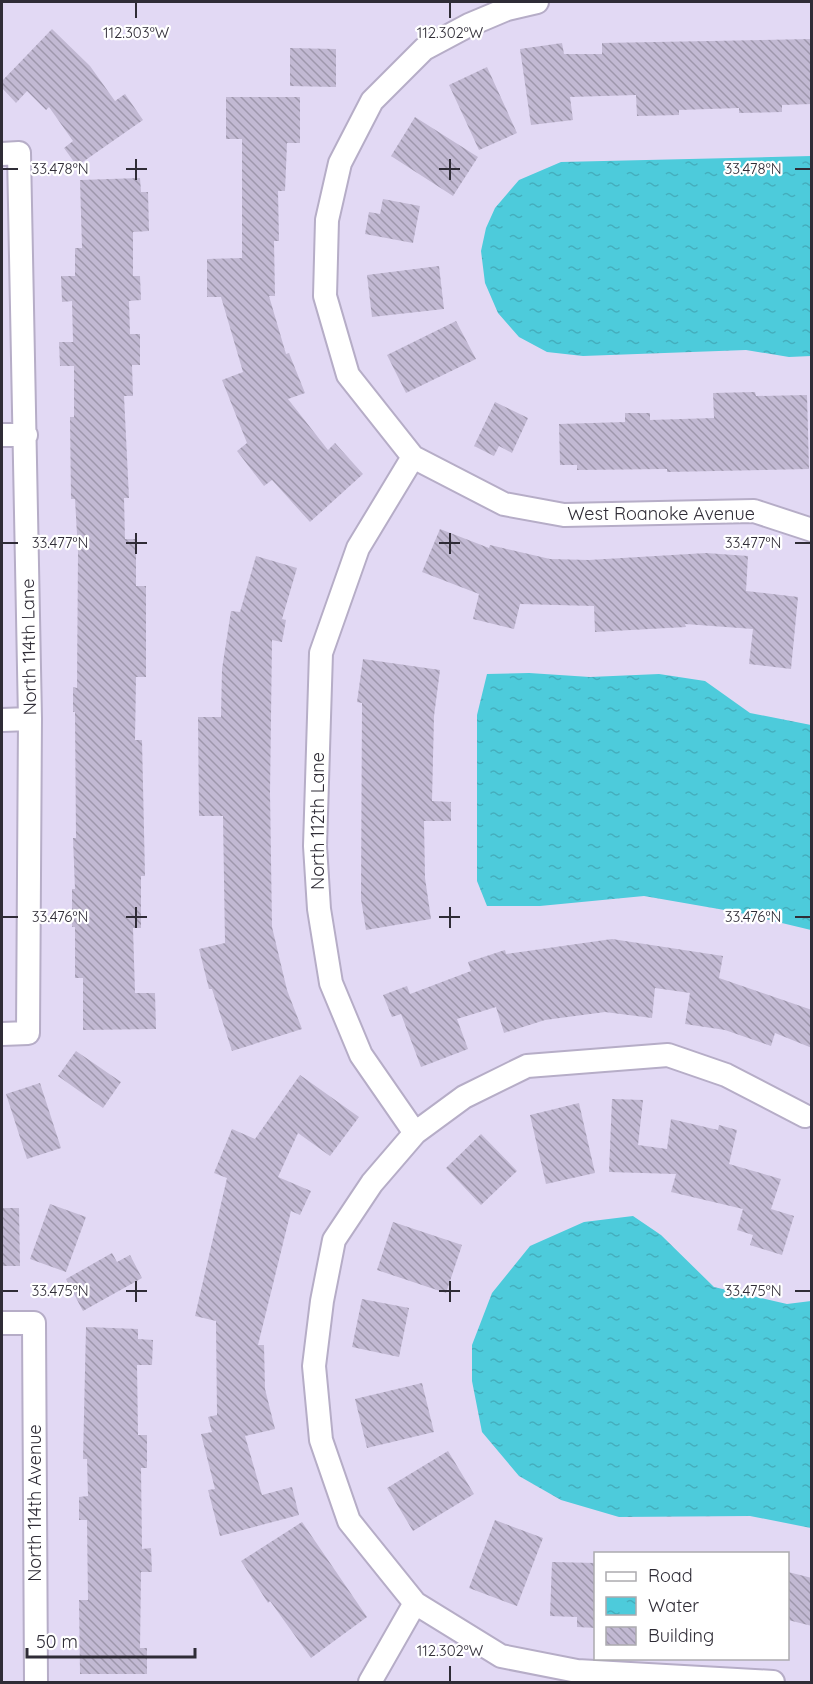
<svg xmlns="http://www.w3.org/2000/svg" width="813" height="1684" font-family="Quicksand,sans-serif">
  <style>
    .water { fill: url(#water-ripples) }
    .building { fill: url(#building-back-hatch) }
    .lines { fill: none; stroke-linecap: round; stroke-linejoin: round }
    .minor-casing { stroke: #b6adc7; stroke-width: 26 }
    .minor { stroke: #fff; stroke-width: 22 }
    .ticks { fill: none; stroke: #2f2c36; stroke-width: 2 }
    .labels { text-anchor: middle; stroke-width: 4.5; stroke-linejoin: round; paint-order: stroke }
    .street-label { font-size: 18px; fill: #2f2c36; stroke: #fff }
    .ticks-label { font-size: 15px; text-anchor: middle; fill: #2f2c36; stroke: #fff; stroke-width: 4.5; stroke-linejoin: round; paint-order: stroke }
  </style>
  <defs>
    <pattern id="water-ripples" width="26" height="14" patternUnits="userSpaceOnUse" patternTransform="scale(1.5)"><rect width="26" height="14" fill="#4dcbdb"/><path d="M2 4q2-2 4 0t4 0M15 11q2-2 4 0t4 0" fill="none" stroke="#44aebd"/></pattern>
    <pattern id="building-back-hatch" width="6" height="6" patternUnits="userSpaceOnUse" patternTransform="scale(1.5)"><rect width="6" height="6" fill="#c2b9d3"/><path d="M-1 5l2 2M0 0l6 6M5-1l2 2" fill="none" stroke="#9e97ac"/></pattern>
  </defs>
  <rect width="100%" height="100%" fill="#e2d9f4"/>
  <path class="water" d="M 811,156 L 811,356 L 789,357 L 746,350 L 583,356 L 547,352 L 519,337 L 498,313 L 485,283 L 481,251 L 486,228 L 495,208 L 519,180 L 561,162 Z
    M 529,673 L 590,677 L 659,674 L 705,681 L 750,713 L 811,725 L 811,930 L 736,912 L 644,896 L 540,906 L 487,906 L 477,881 L 477,715 L 487,674 Z
    M 633,1216 L 661,1235 L 714,1287 L 787,1304 L 811,1301 L 811,1528 L 750,1516 L 619,1517 L 561,1500 L 519,1476 L 482,1432 L 472,1381 L 472,1345 L 492,1293 L 530,1246 L 584,1222 Z"/>
  <path class="building" d="M 52,29 L 90,66 L 115,101 L 125,94 L 143,120 L 77,166 L 64,148 L 73,141 L 49,107 L 46,110 L 27,91 L 16,103 L 2,88 L 2,81 Z
    M 812,39 L 812,104 L 782,105 L 782,112 L 739,113 L 739,108 L 679,110 L 679,115 L 637,116 L 636,95 L 570,97 L 573,120 L 531,125 L 520,49 L 562,43 L 564,54 L 602,54 L 602,43 Z
    M 290,48 L 336,49 L 336,87 L 290,86 Z
    M 487,67 L 517,133 L 479,150 L 449,85 Z
    M 226,97 L 300,97 L 300,143 L 287,143 L 285,191 L 278,191 L 279,241 L 274,241 L 275,296 L 269,296 L 286,354 L 289,353 L 305,393 L 288,399 L 328,450 L 335,443 L 363,474 L 310,522 L 272,480 L 264,486 L 237,451 L 247,443 L 222,380 L 243,372 L 221,297 L 207,297 L 207,259 L 242,258 L 242,139 L 226,139 Z
    M 415,117 L 478,157 L 453,196 L 391,156 Z
    M 140,178 L 141,192 L 148,192 L 149,231 L 133,232 L 133,276 L 140,276 L 141,300 L 129,301 L 130,334 L 140,334 L 140,365 L 132,365 L 133,396 L 124,396 L 129,498 L 124,498 L 125,539 L 136,539 L 136,586 L 146,586 L 146,677 L 136,677 L 135,740 L 142,740 L 145,876 L 141,876 L 141,928 L 133,928 L 135,993 L 155,993 L 156,1029 L 83,1030 L 83,978 L 75,978 L 75,927 L 72,927 L 72,889 L 75,889 L 73,838 L 76,838 L 75,712 L 73,712 L 73,687 L 77,688 L 78,552 L 75,499 L 71,499 L 70,417 L 74,417 L 74,366 L 60,366 L 59,342 L 73,342 L 72,301 L 62,302 L 61,276 L 75,276 L 75,248 L 82,248 L 80,180 Z
    M 383,199 L 420,206 L 413,243 L 365,234 L 369,212 L 380,214 Z
    M 439,266 L 444,309 L 372,317 L 367,275 Z
    M 456,321 L 476,359 L 406,393 L 387,355 Z
    M 755,392 L 756,396 L 807,395 L 809,469 L 667,472 L 667,469 L 577,470 L 577,465 L 560,465 L 559,424 L 625,422 L 625,413 L 650,413 L 650,420 L 714,418 L 713,393 Z
    M 495,402 L 528,418 L 512,453 L 499,446 L 494,456 L 474,446 Z
    M 440,529 L 489,548 L 490,545 L 550,559 L 589,560 L 706,553 L 748,556 L 746,591 L 798,597 L 791,669 L 749,664 L 753,629 L 685,624 L 686,627 L 595,632 L 594,606 L 520,604 L 514,629 L 473,619 L 479,594 L 422,572 Z
    M 256,556 L 297,568 L 282,619 L 286,620 L 282,642 L 272,640 L 270,793 L 272,927 L 287,990 L 302,1029 L 232,1051 L 212,989 L 209,989 L 199,949 L 225,943 L 223,816 L 199,816 L 198,717 L 221,717 L 222,669 L 231,611 L 240,612 Z
    M 363,659 L 440,670 L 434,716 L 432,801 L 451,802 L 451,821 L 424,821 L 425,878 L 431,919 L 366,930 L 361,899 L 362,703 L 357,702 Z
    M 612,939 L 723,956 L 719,978 L 812,1010 L 812,1048 L 775,1033 L 771,1046 L 725,1030 L 685,1024 L 690,993 L 655,988 L 652,1018 L 605,1012 L 545,1020 L 504,1033 L 496,1007 L 457,1019 L 468,1049 L 421,1067 L 401,1014 L 392,1017 L 383,995 L 407,986 L 410,994 L 471,971 L 468,962 L 505,950 L 506,954 Z
    M 76,1051 L 121,1082 L 103,1108 L 58,1076 Z
    M 300,1075 L 359,1117 L 330,1156 L 298,1133 L 278,1177 L 311,1191 L 300,1215 L 291,1211 L 258,1345 L 264,1345 L 265,1389 L 275,1429 L 245,1436 L 262,1495 L 292,1487 L 299,1515 L 220,1536 L 208,1490 L 215,1489 L 201,1434 L 212,1432 L 208,1417 L 217,1415 L 216,1321 L 195,1316 L 227,1178 L 214,1173 L 232,1129 L 255,1139 Z
    M 40,1083 L 61,1148 L 27,1159 L 6,1094 Z
    M 612,1099 L 643,1100 L 638,1145 L 667,1149 L 671,1119 L 718,1130 L 719,1125 L 737,1130 L 729,1164 L 781,1179 L 771,1209 L 794,1216 L 782,1255 L 750,1245 L 753,1235 L 737,1230 L 743,1209 L 671,1192 L 676,1174 L 609,1172 Z
    M 579,1103 L 595,1173 L 546,1184 L 530,1115 Z
    M 481,1134 L 517,1171 L 481,1205 L 446,1168 Z
    M 50,1204 L 86,1217 L 66,1272 L 30,1259 Z
    M 2,1208 L 19,1208 L 20,1266 L 2,1266 Z
    M 393,1222 L 462,1245 L 446,1293 L 377,1270 Z
    M 112,1253 L 117,1262 L 130,1255 L 142,1278 L 83,1311 L 66,1279 Z
    M 362,1299 L 409,1308 L 399,1357 L 352,1347 Z
    M 86,1327 L 138,1329 L 138,1339 L 153,1340 L 152,1365 L 137,1365 L 138,1435 L 147,1435 L 147,1468 L 141,1468 L 142,1549 L 151,1548 L 152,1572 L 141,1572 L 140,1648 L 147,1648 L 147,1674 L 80,1674 L 79,1600 L 88,1600 L 87,1520 L 79,1520 L 79,1497 L 88,1496 L 87,1459 L 83,1459 Z
    M 422,1383 L 434,1432 L 367,1448 L 355,1399 Z
    M 448,1451 L 474,1494 L 413,1531 L 387,1488 Z
    M 495,1520 L 543,1538 L 517,1606 L 469,1588 Z
    M 302,1522 L 367,1617 L 311,1658 L 270,1601 L 268,1603 L 241,1561 Z
    M 552,1562 L 596,1563 L 596,1628 L 577,1627 L 577,1617 L 550,1616 Z
    M 788,1572 L 812,1578 L 812,1626 L 788,1620 Z"/>
  <g class="lines">
    <defs>
      <path id="minor" d="M 537,2 L 507,9 L 469,25 L 424,49 L 372,101 L 340,163 L 327,220 L 325,296 L 348,375 L 413,457 L 358,548 L 321,653 L 315,846 L 319,909 L 331,983 L 361,1055 L 415,1133 L 372,1183 L 334,1240 L 322,1301 L 314,1366 L 321,1440 L 349,1521 L 415,1603 L 501,1656 L 577,1671 L 773,1682
        M 2,154 L 19,153 L 30,719 L 28,1033 L 2,1034
        M 2,435 L 26,435
        M 413,457 L 504,504 L 564,515 L 754,511 L 812,530
        M 2,720 L 30,719
        M 415,1133 L 464,1097 L 527,1066 L 668,1055 L 726,1075 L 805,1116
        M 2,1323 L 34,1323 L 36,1682
        M 370,1682 L 415,1603"/>
    </defs>
    <use href="#minor" class="minor-casing"/>
    <use href="#minor" class="minor"/>
  </g>
  <path class="ticks" d="M 136,3 L 136,18M 450,3 L 450,18M 136,159 L 136,180M 450,159 L 450,180M 3,169 L 18,169M 126,169 L 147,169M 439,169 L 460,169M 795,169 L 810,169M 136,533 L 136,554M 450,533 L 450,554M 3,543 L 18,543M 126,543 L 147,543M 439,543 L 460,543M 795,543 L 810,543M 136,907 L 136,928M 450,907 L 450,928M 3,917 L 18,917M 126,917 L 147,917M 439,917 L 460,917M 795,917 L 810,917M 136,1281 L 136,1302M 450,1281 L 450,1302M 3,1291 L 18,1291M 126,1291 L 147,1291M 439,1291 L 460,1291M 795,1291 L 810,1291M 450,1666 L 450,1681"/>
  <g class="labels">
    <g class="street-label">
      <text x="661" y="520">West Roanoke Avenue</text>
      <text transform="translate(29 647) rotate(-91)" y="6">North 114th Lane</text>
      <text transform="translate(318 821) rotate(-90)" y="6">North 112th Lane</text>
      <text transform="translate(35 1503) rotate(-90)" y="6">North 114th Avenue</text>
    </g>
  </g>
  <g class="ticks-label">
    <text x="136" y="38">112.303°W</text>
    <text x="450" y="38">112.302°W</text>
    <text x="60" y="174">33.478°N</text>
    <text x="753" y="174">33.478°N</text>
    <text x="60" y="548">33.477°N</text>
    <text x="753" y="548">33.477°N</text>
    <text x="60" y="922">33.476°N</text>
    <text x="753" y="922">33.476°N</text>
    <text x="60" y="1296">33.475°N</text>
    <text x="753" y="1296">33.475°N</text>
    <text x="450" y="1656">112.302°W</text>
  </g>
  <rect width="813" height="1684" fill="none" stroke="#2f2c36" stroke-width="6"/>
  <rect x="594" y="1552" width="195" height="108" fill="#ffffff" stroke="#acabaf" stroke-width="1.5"/>
  <rect x="606" y="1572" width="30" height="9" fill="#ffffff" stroke="#acabaf" stroke-width="1.5"/>
  <text x="648" y="1582" font-size="18" fill="#2f2c36">Road</text>
  <rect x="606" y="1597" width="30" height="18" fill="url(#water-ripples)" stroke="#acabaf" stroke-width="1.5"/>
  <text x="648" y="1612" font-size="18" fill="#2f2c36">Water</text>
  <rect x="606" y="1627" width="30" height="18" fill="url(#building-back-hatch)" stroke="#acabaf" stroke-width="1.5"/>
  <text x="648" y="1642" font-size="18" fill="#2f2c36">Building</text>
  <path d="M27 1648v9h168v-9" fill="none" stroke="#2f2c36" stroke-width="3"/>
  <text x="36" y="1648" font-size="18" fill="#2f2c36" stroke="#ffffff" stroke-width="4.5" paint-order="stroke">50 m</text>
</svg>
